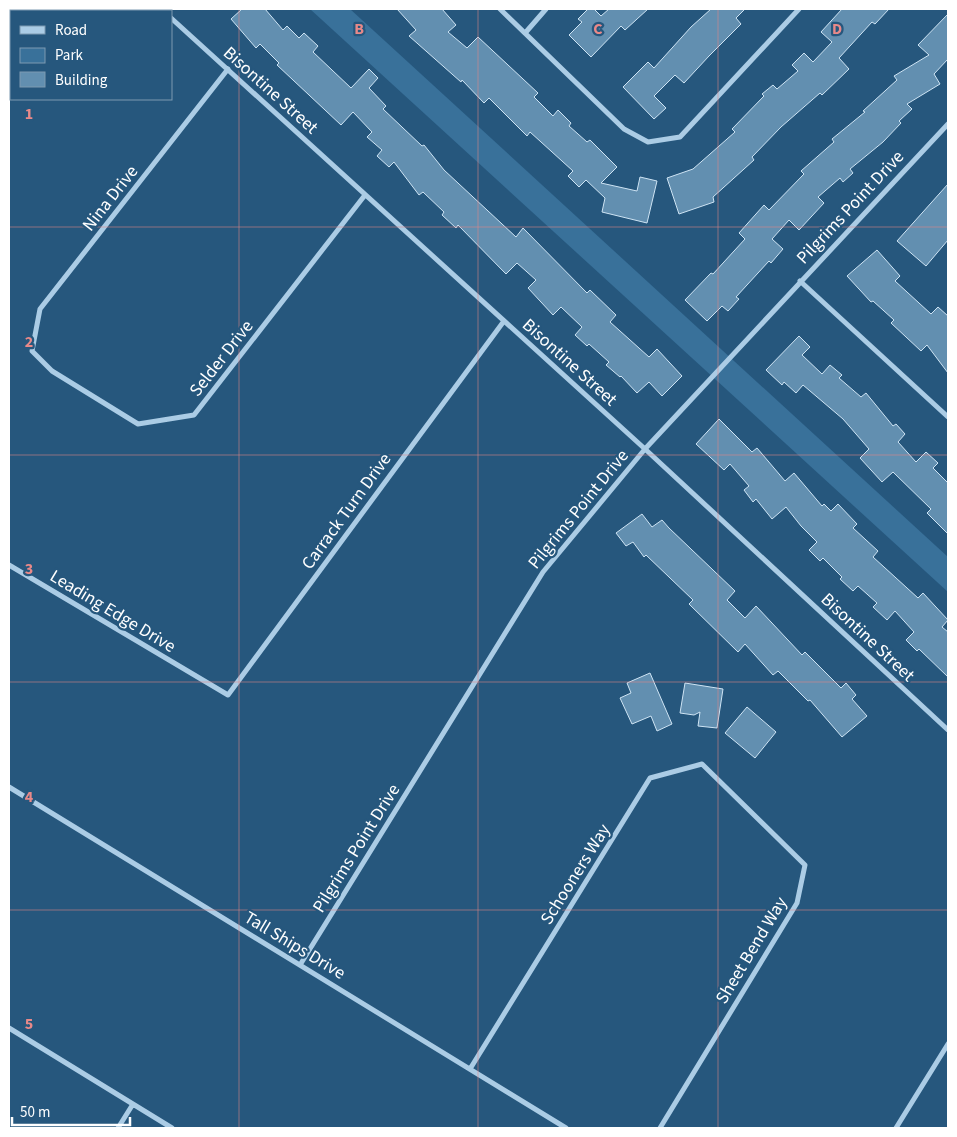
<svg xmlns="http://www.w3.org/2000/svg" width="957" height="1137" font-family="'Source Sans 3',sans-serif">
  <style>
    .green { fill: #39719a }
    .building { fill: #628fb0; stroke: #cee4f4 }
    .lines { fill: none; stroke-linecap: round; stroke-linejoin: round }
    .minor { stroke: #abcce5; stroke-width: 5 }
    .grid { fill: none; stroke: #e88989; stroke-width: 1; stroke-opacity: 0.55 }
    .labels { text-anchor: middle; stroke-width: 4.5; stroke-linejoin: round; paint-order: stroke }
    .street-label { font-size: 18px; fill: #fff; stroke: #26577d }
    .grid-label { font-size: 16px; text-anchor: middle; font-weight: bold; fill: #e88989; stroke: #26577d; stroke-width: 4.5; stroke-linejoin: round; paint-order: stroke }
  </style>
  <rect width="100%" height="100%" fill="#26577d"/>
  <path class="green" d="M 310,9 L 350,9 L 948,557 L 948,592 Z"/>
  <path class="building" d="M 242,9 L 265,9 L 283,30 L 287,26 L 299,38 L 304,33 L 318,46 L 313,52 L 351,88 L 369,69 L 378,78 L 369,88 L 386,106 L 383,109 L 422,146 L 424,145 L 444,170 L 516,237 L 523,228 L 587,293 L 590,290 L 616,315 L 610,322 L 649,357 L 657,349 L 682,376 L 662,396 L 649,382 L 637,393 L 621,376 L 620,377 L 606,365 L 609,362 L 589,344 L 587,346 L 575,335 L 582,327 L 561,307 L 553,315 L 528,288 L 536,280 L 517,263 L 506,274 L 458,225 L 456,228 L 442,215 L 444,212 L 423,192 L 419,195 L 394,162 L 389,167 L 377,156 L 382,150 L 367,137 L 372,132 L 353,112 L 341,125 L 277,65 L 279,63 L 260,44 L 256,48 L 231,19 Z
    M 397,9 L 442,9 L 456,25 L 448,32 L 467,48 L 478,37 L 538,93 L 534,97 L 553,116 L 558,110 L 571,123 L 569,126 L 587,142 L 590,140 L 617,167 L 601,183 L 637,191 L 640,177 L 657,181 L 647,223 L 602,212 L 605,198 L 586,180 L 579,187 L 568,176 L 573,171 L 530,132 L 527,136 L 489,98 L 484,103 L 462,80 L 461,82 L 409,36 L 416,30 Z
    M 588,9 L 594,9 L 601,16 L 609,9 L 648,9 L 625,30 L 621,26 L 591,57 L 569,35 L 582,22 L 578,19 Z
    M 711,9 L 745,9 L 736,18 L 741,24 L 709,56 L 684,83 L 675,75 L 654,96 L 666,108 L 654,119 L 623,87 L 648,62 L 654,68 L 691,27 Z
    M 842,9 L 889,9 L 875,24 L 872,22 L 839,58 L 849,69 L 822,95 L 820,93 L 781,127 L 752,157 L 754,160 L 713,197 L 714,202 L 679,214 L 667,178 L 693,169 L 735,132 L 732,129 L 764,96 L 762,94 L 773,85 L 777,89 L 798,71 L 792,65 L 804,53 L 813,62 L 832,42 L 821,32 Z
    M 948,14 L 948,59 L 934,74 L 940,84 L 907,104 L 912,109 L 899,121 L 901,123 L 883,142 L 850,169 L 853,173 L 843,182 L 840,178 L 818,197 L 824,203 L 799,230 L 789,220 L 772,239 L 783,249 L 771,263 L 769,261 L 736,297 L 739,299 L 728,311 L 722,306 L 707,321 L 685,300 L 711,273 L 713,274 L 745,239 L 739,233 L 764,205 L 769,210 L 804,174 L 801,171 L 834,142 L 832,139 L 865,112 L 863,111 L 897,80 L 894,76 L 929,55 L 918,45 Z
    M 948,184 L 948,240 L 926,266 L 897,241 Z
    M 877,250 L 900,276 L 895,281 L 931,314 L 938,307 L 948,316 L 948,373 L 927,345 L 921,351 L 891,323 L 894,320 L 873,301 L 871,302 L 847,276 Z
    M 799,336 L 810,347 L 802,355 L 822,374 L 830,365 L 842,375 L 839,378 L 861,397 L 866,393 L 893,426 L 896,424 L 905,434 L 898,442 L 916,462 L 926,452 L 938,463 L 933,468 L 948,483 L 948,534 L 927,513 L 931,509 L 893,472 L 882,482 L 860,458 L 869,449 L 843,419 L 803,385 L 796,393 L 784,382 L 782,385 L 766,370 Z
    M 719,419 L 752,452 L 757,448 L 785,481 L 794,473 L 822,506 L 824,504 L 831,511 L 838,504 L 857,524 L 853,528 L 878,551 L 873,557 L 918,598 L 923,593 L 948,620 L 942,627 L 948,632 L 948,677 L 919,649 L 917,651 L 906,640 L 914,632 L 895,611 L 887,620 L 873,607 L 877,603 L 858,586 L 853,591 L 840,579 L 842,577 L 823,558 L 820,561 L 809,550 L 817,542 L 801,526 L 786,507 L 772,519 L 756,499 L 753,502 L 744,490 L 749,486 L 730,464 L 724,470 L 696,444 Z
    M 642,514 L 652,527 L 662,520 L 669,528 L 735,591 L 727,600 L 745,618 L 756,606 L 802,655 L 805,652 L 841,688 L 846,683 L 856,695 L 852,699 L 867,716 L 842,737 L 810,700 L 808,701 L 778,671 L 773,675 L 745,644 L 738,652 L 689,604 L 693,600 L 646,555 L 644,557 L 633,542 L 626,546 L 616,533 Z
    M 650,673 L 672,724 L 657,731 L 651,716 L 632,724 L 620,698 L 631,693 L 627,683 Z
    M 685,683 L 723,689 L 717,728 L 698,726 L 700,712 L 694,715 L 680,713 Z
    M 747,707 L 776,732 L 755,758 L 725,733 Z"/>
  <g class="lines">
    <path class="minor" d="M 161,9 L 164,11
      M 500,9 L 624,129 L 648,142 L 680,137 L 799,9
      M 32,11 L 34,9
      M 171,18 L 645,449 L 948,730
      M 526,32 L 546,9
      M 9,39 L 11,36
      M 228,69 L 40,309 L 32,351 L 52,371 L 138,424 L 194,415 L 365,195
      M 800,281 L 948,417
      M 9,565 L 228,695 L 504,321
      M 9,787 L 566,1128
      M 300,965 L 543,572 L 645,449 L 948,124
      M 9,1028 L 172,1128
      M 470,1069 L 650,778 L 702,764 L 805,865 L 797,903 L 660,1128
      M 118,1128 L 133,1104
      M 896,1128 L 948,1044"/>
  </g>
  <path class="grid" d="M 239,9 L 239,1128M 478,9 L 478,1128M 718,9 L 718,1128M 9,227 L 948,227M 9,455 L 948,455M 9,682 L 948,682M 9,910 L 948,910"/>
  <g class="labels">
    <g class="street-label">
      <text transform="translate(271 90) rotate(42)" y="6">Bisontine Street</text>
      <text transform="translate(110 198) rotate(-52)" y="6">Nina Drive</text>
      <text transform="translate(850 207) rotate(-47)" y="6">Pilgrims Point Drive</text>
      <text transform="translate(221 358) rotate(-52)" y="6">Selder Drive</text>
      <text transform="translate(570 362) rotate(42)" y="6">Bisontine Street</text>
      <text transform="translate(578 509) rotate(-51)" y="6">Pilgrims Point Drive</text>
      <text transform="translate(346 511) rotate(-54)" y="6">Carrack Turn Drive</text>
      <text transform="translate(113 611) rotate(31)" y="6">Leading Edge Drive</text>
      <text transform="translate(868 637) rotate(43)" y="6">Bisontine Street</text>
      <text transform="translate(356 848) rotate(-58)" y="6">Pilgrims Point Drive</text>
      <text transform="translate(575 874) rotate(-58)" y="6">Schooners Way</text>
      <text transform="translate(295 945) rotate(31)" y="6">Tall Ships Drive</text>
      <text transform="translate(751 950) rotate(-59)" y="6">Sheet Bend Way</text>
    </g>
  </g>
  <g class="grid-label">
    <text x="359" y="34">B</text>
    <text x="598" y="34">C</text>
    <text x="837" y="34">D</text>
    <text x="29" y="119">1</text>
    <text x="29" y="347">2</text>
    <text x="29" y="574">3</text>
    <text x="29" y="802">4</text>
    <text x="29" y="1029">5</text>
  </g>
  <rect width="957" height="1137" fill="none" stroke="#ffffff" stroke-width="20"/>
  <rect x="10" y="10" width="162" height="90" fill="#26577d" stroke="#7d9ab1"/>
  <rect x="20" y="26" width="25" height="8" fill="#abcce5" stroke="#7d9ab1"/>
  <text x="55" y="35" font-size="15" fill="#ffffff">Road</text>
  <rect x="20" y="48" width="25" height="15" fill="#39719a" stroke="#7d9ab1"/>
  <text x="55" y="60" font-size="15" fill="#ffffff">Park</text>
  <rect x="20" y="72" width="25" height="15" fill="#628fb0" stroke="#7d9ab1"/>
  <text x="55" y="85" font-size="15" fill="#ffffff">Building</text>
  <path d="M12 1117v8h118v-8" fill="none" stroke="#ffffff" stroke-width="2.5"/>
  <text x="20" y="1117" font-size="15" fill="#ffffff" stroke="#26577d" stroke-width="4" paint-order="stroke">50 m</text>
</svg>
